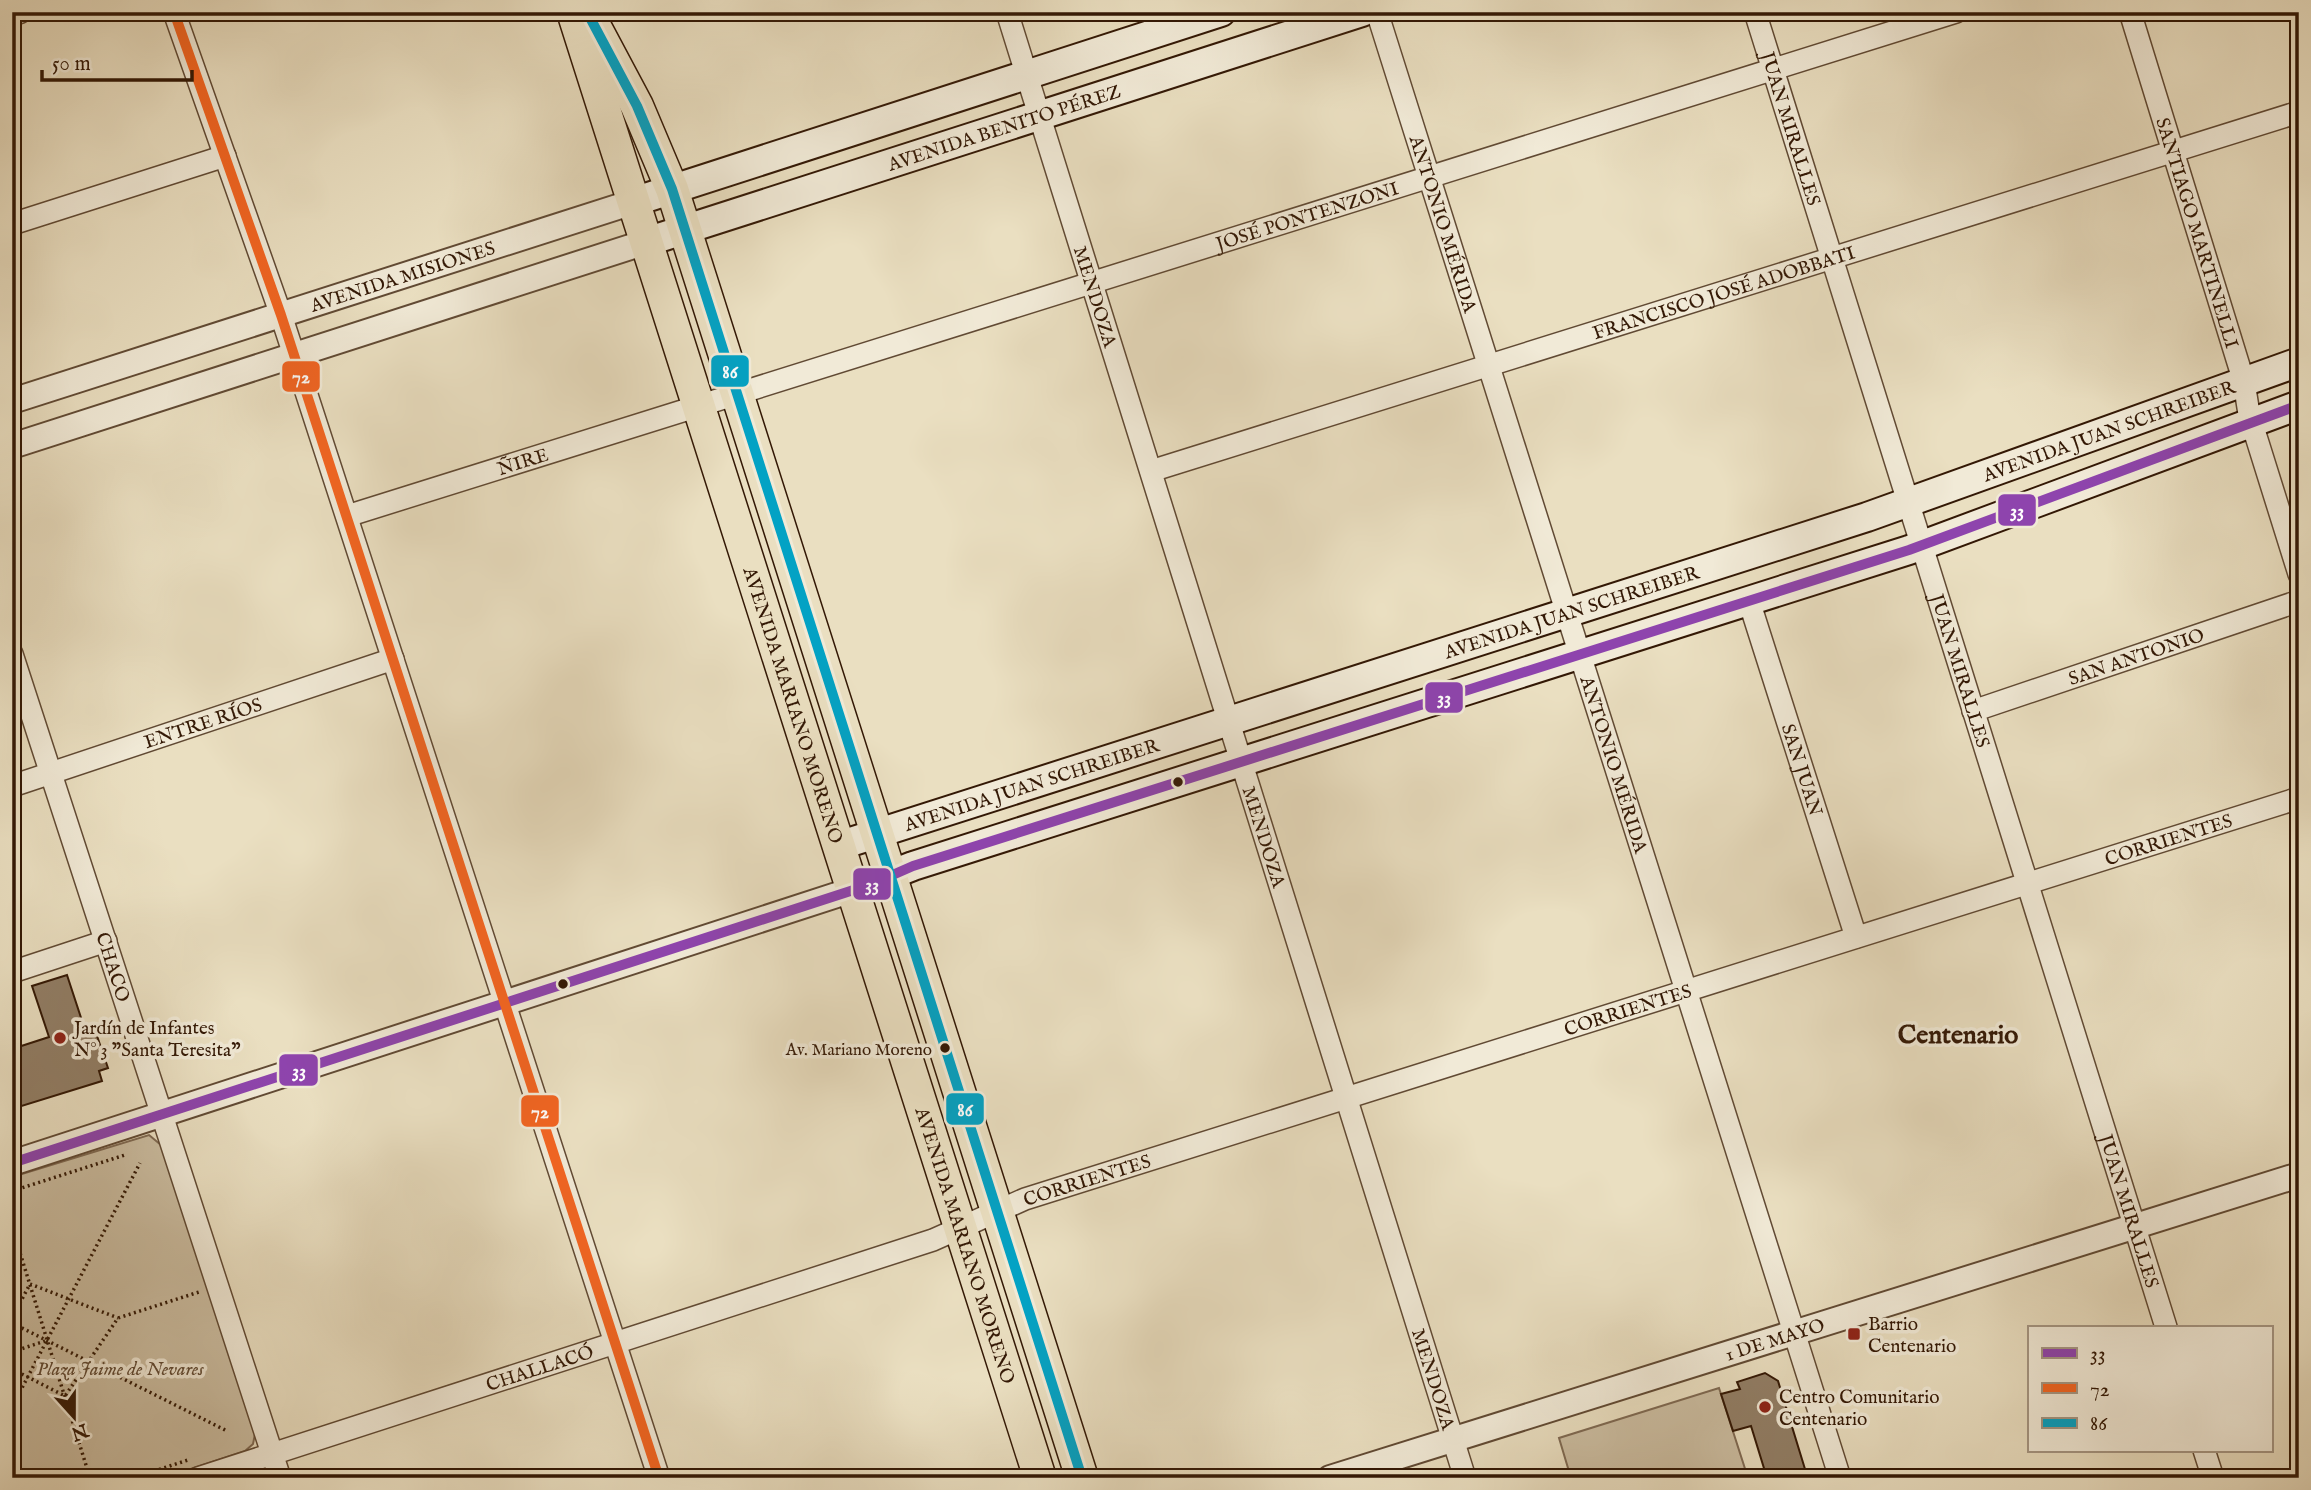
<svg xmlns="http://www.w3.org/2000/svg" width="2311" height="1490" font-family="'IM FELL English',serif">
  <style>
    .green { fill: #cbbda1; stroke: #7f6a53; stroke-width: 2 }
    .building { fill: #927f67; stroke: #331805; stroke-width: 2 }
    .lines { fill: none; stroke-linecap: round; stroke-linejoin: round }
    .minor-casing { stroke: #614a34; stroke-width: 24 }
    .tertiary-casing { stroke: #614a34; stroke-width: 28 }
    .secondary-casing { stroke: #331805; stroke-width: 32 }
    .primary-casing { stroke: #331805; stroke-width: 35 }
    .path { stroke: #331805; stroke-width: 3.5; stroke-dasharray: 2 3.5; stroke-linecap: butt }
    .minor { stroke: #f1ead7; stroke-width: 21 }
    .tertiary { stroke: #f1ead7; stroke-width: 24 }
    .secondary { stroke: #f1ead7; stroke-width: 28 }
    .primary { stroke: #eadfc1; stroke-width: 32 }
    .bus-1-casing { stroke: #f1ead7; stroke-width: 16 }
    .bus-2-casing { stroke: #f1ead7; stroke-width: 16 }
    .bus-3-casing { stroke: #f1ead7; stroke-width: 16 }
    .bus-1 { stroke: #8e44ad; stroke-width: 10 }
    .bus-2 { stroke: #f26522; stroke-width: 10 }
    .bus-3 { stroke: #03a2c4; stroke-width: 10 }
    .bus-dot { fill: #331805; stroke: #f1ead7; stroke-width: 2.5 }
    .poi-dot { fill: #8f2418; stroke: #f1ead7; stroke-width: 2.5 }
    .labels { text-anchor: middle; stroke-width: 7; stroke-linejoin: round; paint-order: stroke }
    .bus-label { font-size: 17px; fill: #331805; stroke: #f1ead7; text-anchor: end }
    .street-label { font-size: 19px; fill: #331805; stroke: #f1ead7 }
    .poi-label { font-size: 19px; fill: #331805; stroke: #f1ead7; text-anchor: start }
    .park-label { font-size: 19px; font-style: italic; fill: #614a34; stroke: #f1ead7 }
    .district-label { font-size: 26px; font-weight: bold; fill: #331805; stroke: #f1ead7 }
    .line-badge { stroke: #f1ead7; stroke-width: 2.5 }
    .badge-label { font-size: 19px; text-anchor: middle; font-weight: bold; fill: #fff }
  </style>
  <rect width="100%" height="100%" fill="#eadfc1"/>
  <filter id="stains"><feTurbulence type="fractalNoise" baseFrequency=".00286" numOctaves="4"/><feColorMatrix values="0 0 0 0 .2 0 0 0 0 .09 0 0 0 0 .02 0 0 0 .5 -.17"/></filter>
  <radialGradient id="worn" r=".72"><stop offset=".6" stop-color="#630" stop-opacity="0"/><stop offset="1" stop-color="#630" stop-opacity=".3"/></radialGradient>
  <path class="green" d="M 149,1135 L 161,1145 L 255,1434 L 253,1444 L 245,1451 L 164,1478 L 12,1478 L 12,1177 Z
    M 1719,1388 L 1748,1478 L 1571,1478 L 1559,1438 Z"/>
  <path class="building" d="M 67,975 L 87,1036 L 96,1033 L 108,1068 L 99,1071 L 102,1081 L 12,1109 L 12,1049 L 49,1037 L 32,986 Z
    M 1765,1373 L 1778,1381 L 1805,1469 L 1777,1478 L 1767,1478 L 1751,1426 L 1733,1431 L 1721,1394 L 1740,1389 L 1737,1382 Z"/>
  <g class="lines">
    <defs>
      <g id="minor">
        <path d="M 174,12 L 281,315 L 659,1478"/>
        <path id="s1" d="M 1007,12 L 1465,1478"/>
        <path id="s2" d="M 1377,12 L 1840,1478"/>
        <path id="s3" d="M 1755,12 L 2166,1327"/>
        <path id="s4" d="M 2130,12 L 2244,382 L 2249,414 L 2299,574"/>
        <path d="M 12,15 L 21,12"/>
        <path d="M 12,224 L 225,156"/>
        <path id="s5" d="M 1151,471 L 2299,112"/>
        <path id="s6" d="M 347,516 L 1956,12"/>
        <path id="s7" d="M 1749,601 L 1856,937"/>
        <path id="s8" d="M 12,654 L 280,1478"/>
        <path id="s9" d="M 1973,711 L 2299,601"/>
        <path id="s10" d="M 12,786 L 393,659"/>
        <path d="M 12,972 L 106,941"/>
        <path d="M 2204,1450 L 2213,1478"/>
        <path id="s11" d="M 198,1478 L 933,1240 L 1025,1199 L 2299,798"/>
      </g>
      <g id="tertiary">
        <path id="s12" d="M 12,401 L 633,202"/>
        <path d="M 12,446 L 646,242"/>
        <path d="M 12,1163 L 852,890"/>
        <path id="s13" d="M 1330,1478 L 2299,1175"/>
      </g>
      <g id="secondary">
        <path d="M 633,202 L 1221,12"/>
        <path id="s14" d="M 646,242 L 1362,12"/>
        <path id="s15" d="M 838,846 L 1867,517 L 2299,362"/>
        <path d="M 852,890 L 913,866 L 1909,550 L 2299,405"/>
      </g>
      <g id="primary">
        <path d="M 587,12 L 637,106 L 672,189 L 1082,1478"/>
        <path id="s16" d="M 575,18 L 1040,1478"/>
      </g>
    </defs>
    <use href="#minor" class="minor-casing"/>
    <use href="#tertiary" class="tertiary-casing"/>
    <use href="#secondary" class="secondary-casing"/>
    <use href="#primary" class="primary-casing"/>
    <path class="path" d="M 12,1191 L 125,1155
      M 12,1227 L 90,1478
      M 12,1318 L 30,1284 L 118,1318
      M 12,1323 L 227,1431
      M 12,1352 L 45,1341
      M 12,1369 L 65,1396 L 118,1318 L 199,1292
      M 12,1407 L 140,1163
      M 133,1478 L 188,1460"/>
    <use href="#minor" class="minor"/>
    <use href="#tertiary" class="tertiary"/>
    <use href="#secondary" class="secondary"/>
    <use href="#primary" class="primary"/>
    <defs>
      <path id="bus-1" d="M 12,1163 L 872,884 L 913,866 L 1909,550 L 2299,405"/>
      <path id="bus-2" d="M 174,12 L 281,315 L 659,1478"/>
      <path id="bus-3" d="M 587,12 L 637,106 L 672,189 L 1082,1478"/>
    </defs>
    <use href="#bus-1" class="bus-1-casing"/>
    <use href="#bus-2" class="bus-2-casing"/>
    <use href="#bus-3" class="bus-3-casing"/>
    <use href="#bus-1" class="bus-1"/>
    <use href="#bus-2" class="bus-2"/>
    <use href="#bus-3" class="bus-3"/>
  </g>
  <g class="bus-dot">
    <circle cx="1178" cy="782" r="6"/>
    <circle cx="563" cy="984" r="6"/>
    <circle cx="945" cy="1048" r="6"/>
  </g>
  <g class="poi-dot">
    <circle cx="60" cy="1038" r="7"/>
    <rect x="1847" y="1327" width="14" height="14" rx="3.5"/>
    <circle cx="1765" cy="1407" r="7"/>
  </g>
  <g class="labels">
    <g class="bus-label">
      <text x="932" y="1055">Av. Mariano Moreno</text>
    </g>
    <g class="street-label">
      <text dy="7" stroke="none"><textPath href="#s14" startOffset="376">AVENIDA BENITO PÉREZ</textPath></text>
      <text dy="7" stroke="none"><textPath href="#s3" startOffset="122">JUAN MIRALLES</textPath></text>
      <text dy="7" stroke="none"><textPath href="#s6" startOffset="1006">JOSÉ PONTENZONI</textPath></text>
      <text dy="7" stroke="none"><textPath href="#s2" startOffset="222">ANTONIO MÉRIDA</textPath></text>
      <text dy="7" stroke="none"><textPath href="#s4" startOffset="231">SANTIAGO MARTINELLI</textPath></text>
      <text dy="7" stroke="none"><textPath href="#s12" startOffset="410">AVENIDA MISIONES</textPath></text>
      <text dy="7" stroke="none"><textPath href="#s5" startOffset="600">FRANCISCO JOSÉ ADOBBATI</textPath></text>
      <text dy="7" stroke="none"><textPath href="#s1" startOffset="298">MENDOZA</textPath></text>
      <text dy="7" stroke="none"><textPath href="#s15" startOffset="1337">AVENIDA JUAN SCHREIBER</textPath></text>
      <text dy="7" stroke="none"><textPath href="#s6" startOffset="184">ÑIRE</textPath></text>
      <text dy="7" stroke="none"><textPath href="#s15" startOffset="770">AVENIDA JUAN SCHREIBER</textPath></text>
      <text dy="7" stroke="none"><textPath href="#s9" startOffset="172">SAN ANTONIO</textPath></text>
      <text dy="7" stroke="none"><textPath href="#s3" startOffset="690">JUAN MIRALLES</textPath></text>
      <text dy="7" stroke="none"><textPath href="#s16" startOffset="721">AVENIDA MARIANO MORENO</textPath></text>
      <text dy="7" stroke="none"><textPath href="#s10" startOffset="201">ENTRE RÍOS</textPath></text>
      <text dy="7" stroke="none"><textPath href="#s2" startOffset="789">ANTONIO MÉRIDA</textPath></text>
      <text dy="7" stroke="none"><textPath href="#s7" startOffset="177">SAN JUAN</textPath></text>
      <text dy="7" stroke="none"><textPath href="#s15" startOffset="203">AVENIDA JUAN SCHREIBER</textPath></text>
      <text dy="7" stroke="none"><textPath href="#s1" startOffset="864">MENDOZA</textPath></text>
      <text dy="7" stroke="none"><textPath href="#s11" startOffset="2072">CORRIENTES</textPath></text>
      <text dy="7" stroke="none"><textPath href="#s8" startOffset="329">CHACO</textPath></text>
      <text dy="7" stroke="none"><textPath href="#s11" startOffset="1505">CORRIENTES</textPath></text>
      <text dy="7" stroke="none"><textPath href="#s11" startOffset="938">CORRIENTES</textPath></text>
      <text dy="7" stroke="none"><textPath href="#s3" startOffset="1256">JUAN MIRALLES</textPath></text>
      <text dy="7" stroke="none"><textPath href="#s16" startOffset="1288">AVENIDA MARIANO MORENO</textPath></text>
      <text dy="7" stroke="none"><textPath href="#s13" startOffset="466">1 DE MAYO</textPath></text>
      <text dy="7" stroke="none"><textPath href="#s11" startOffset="359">CHALLACÓ</textPath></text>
      <text dy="7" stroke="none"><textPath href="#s1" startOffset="1432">MENDOZA</textPath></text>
    </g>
    <g class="poi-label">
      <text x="74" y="1034">Jardín de Infantes<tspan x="74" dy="22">N° 3 "Santa Teresita"</tspan></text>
      <text x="1868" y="1330">Barrio<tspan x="1868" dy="22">Centenario</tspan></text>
      <text x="1779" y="1403">Centro Comunitario<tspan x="1779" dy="22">Centenario</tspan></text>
    </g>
    <g class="park-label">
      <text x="120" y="1375">Plaza Jaime de Nevares</text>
    </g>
    <g class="district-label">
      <text x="1958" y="1043">Centenario</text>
    </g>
  </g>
  <g class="line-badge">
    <rect x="710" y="354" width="40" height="34" rx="7" fill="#03a2c4"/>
    <rect x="281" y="360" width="40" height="33" rx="7" fill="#f26522"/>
    <rect x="1997" y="493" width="40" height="34" rx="7" fill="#8e44ad"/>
    <rect x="1424" y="681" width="40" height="33" rx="7" fill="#8e44ad"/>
    <rect x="852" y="867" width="40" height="34" rx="7" fill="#8e44ad"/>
    <rect x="278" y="1053" width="41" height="34" rx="7" fill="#8e44ad"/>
    <rect x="945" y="1092" width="40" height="34" rx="7" fill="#03a2c4"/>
    <rect x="520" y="1094" width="40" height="34" rx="7" fill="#f26522"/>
  </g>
  <g class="badge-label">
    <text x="730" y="378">86</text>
    <text x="301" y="383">72</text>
    <text x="2017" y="517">33</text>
    <text x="1444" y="704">33</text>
    <text x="872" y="891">33</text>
    <text x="299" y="1077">33</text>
    <text x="965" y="1116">86</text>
    <text x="540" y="1118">72</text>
  </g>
  <rect width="2311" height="1490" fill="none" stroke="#eadfc1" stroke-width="42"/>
  <rect x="14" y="14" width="2283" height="1462" fill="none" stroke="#331805" stroke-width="3.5"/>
  <rect x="21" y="21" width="2269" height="1448" fill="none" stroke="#331805" stroke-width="2"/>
  <rect x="2028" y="1326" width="245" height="126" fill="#f1ead7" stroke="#a59683" stroke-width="2"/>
  <rect x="2042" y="1348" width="35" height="10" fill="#8e44ad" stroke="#a59683" stroke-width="2"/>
  <text x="2090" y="1360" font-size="21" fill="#331805">33</text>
  <rect x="2042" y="1383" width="35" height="10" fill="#f26522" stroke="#a59683" stroke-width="2"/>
  <text x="2090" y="1396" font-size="21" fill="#331805">72</text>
  <rect x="2042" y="1418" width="35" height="10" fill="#03a2c4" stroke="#a59683" stroke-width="2"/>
  <text x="2090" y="1430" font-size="21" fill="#331805">86</text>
  <g transform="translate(74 1417) rotate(159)" stroke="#f1ead7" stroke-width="5" paint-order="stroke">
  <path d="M0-5L12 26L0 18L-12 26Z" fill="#331805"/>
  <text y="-10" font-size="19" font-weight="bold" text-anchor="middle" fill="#331805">N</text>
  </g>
  <path d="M42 70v10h150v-10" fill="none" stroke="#331805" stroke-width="3.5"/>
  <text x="52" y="70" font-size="21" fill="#331805" stroke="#f1ead7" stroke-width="5" paint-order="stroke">50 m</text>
  <rect width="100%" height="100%" filter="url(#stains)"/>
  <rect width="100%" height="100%" fill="url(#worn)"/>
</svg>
